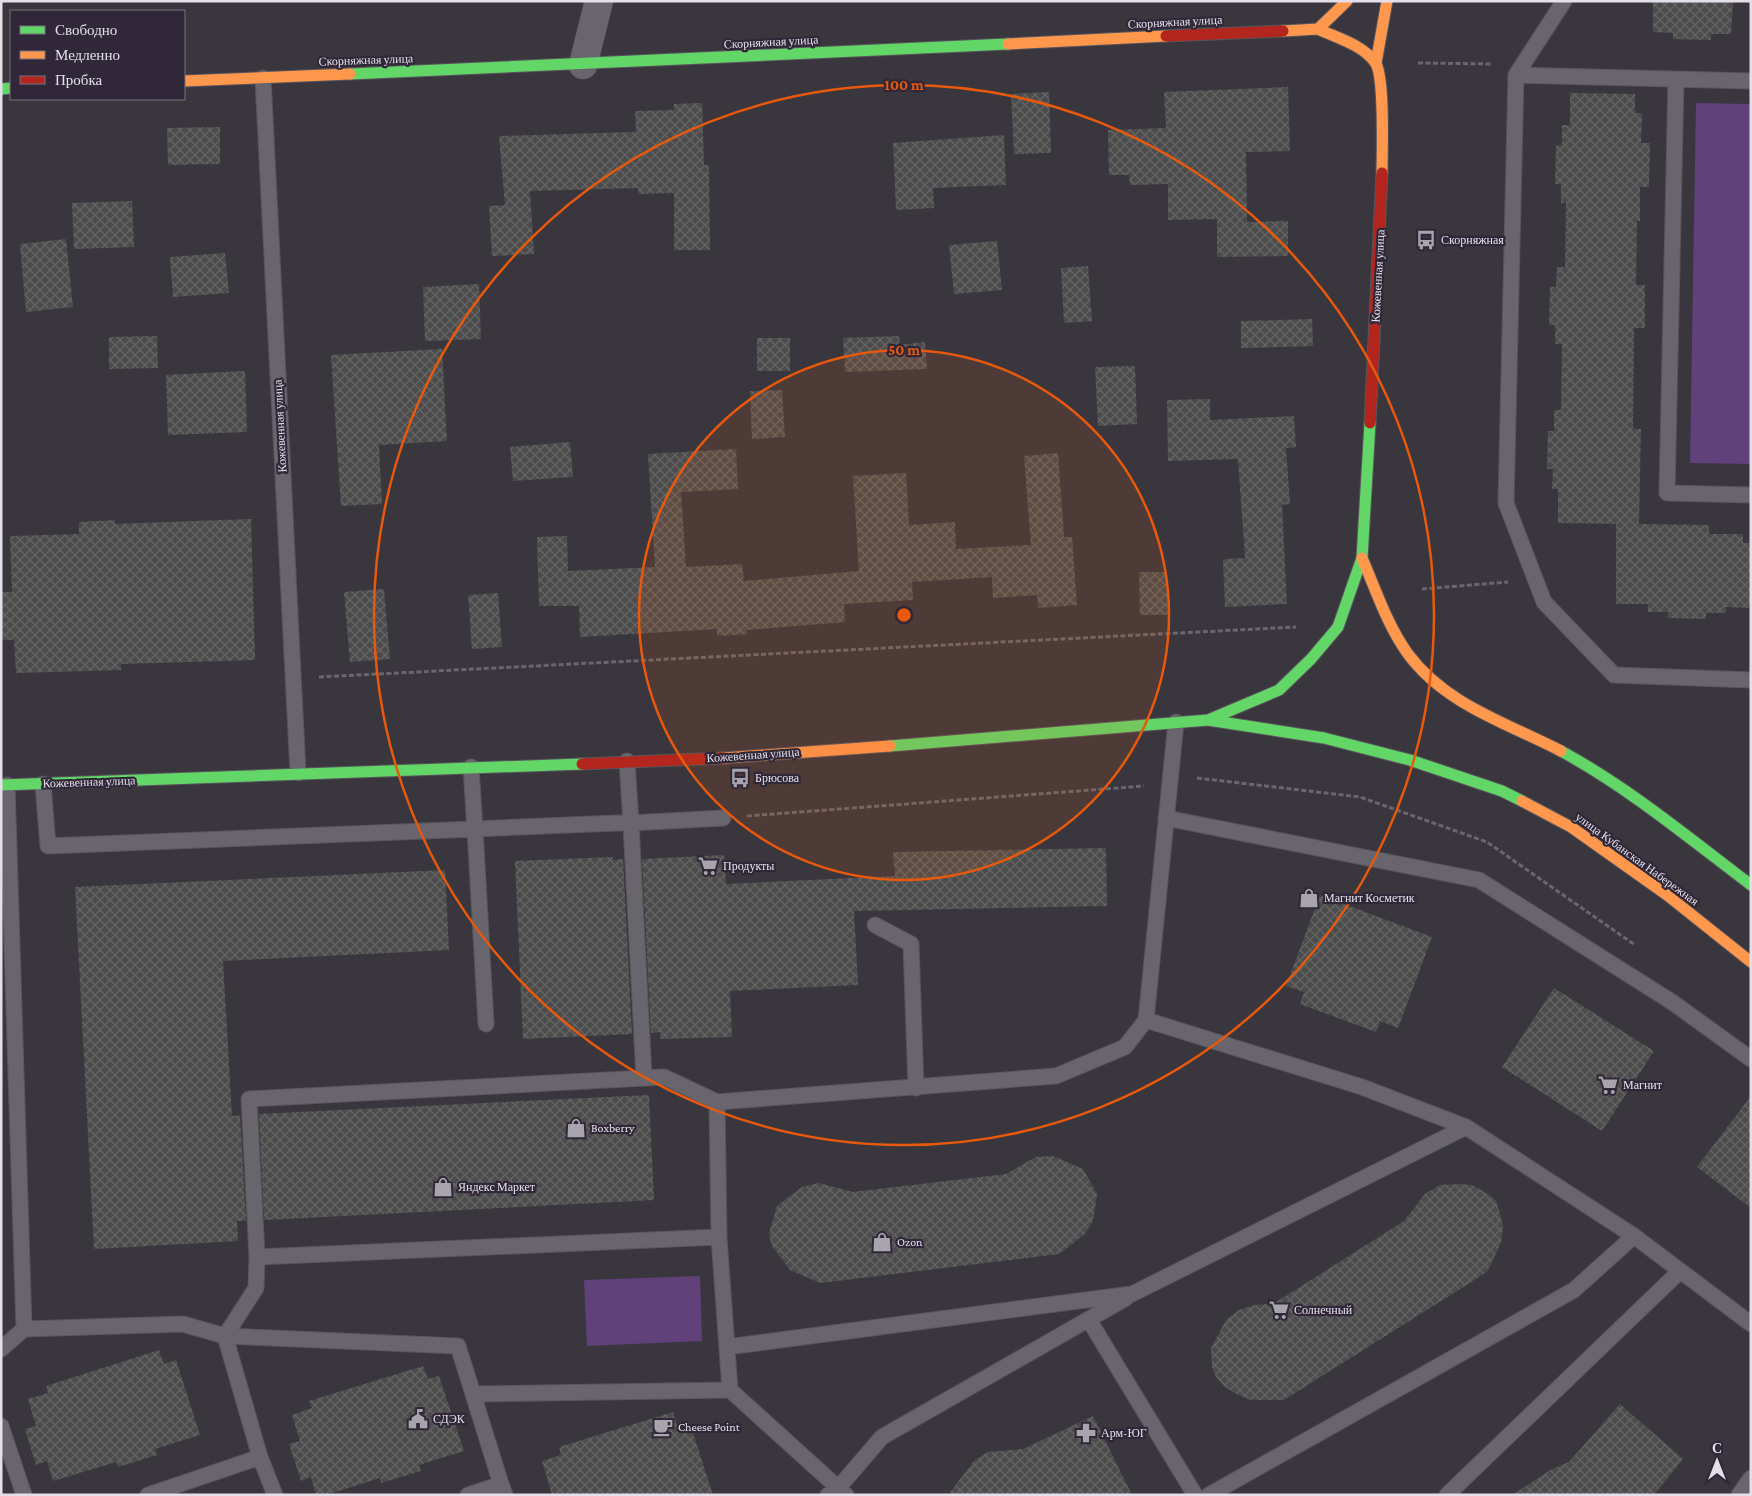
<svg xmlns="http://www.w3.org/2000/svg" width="1752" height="1496" font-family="'Crimson Pro',serif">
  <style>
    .park { fill: #60417a }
    .building { fill: url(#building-cross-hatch) }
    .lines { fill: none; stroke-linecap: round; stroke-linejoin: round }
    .lane-casing { stroke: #58555c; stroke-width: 17 }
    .street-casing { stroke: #58555c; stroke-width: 29 }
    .fast-casing { stroke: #58555c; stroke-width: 13 }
    .slow-casing { stroke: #58555c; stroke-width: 13 }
    .jam-casing { stroke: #58555c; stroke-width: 13 }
    .path { stroke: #6a666d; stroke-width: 3; stroke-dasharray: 5 2.5; stroke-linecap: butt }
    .lane { stroke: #68656c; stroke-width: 15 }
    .street { stroke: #68656c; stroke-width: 28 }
    .fast { stroke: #63d668; stroke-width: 11 }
    .slow { stroke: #ff974d; stroke-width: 11 }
    .jam { stroke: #b3261e; stroke-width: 11 }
    .ring { fill: none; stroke: #e8590c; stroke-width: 2.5 }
    .labels { text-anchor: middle; stroke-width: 4.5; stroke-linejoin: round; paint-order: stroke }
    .street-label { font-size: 12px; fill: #e4dfe9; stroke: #302838 }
    .poi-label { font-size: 12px; fill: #e4dfe9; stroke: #302838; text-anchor: start }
    .centre { fill: #e8590c; stroke: #302838; stroke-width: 2.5 }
    .ring-label { font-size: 15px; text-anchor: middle; font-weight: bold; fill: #e8590c; stroke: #302838; stroke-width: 4.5; stroke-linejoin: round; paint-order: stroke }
  </style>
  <defs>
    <pattern id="building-cross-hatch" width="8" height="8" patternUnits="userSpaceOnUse" patternTransform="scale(1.25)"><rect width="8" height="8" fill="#4d4c4c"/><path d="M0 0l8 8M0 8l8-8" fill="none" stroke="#666566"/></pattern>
  </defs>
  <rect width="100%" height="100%" fill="#3a363e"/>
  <path class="park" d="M 1696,103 L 1751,104 L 1751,464 L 1690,463 Z
    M 700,1276 L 702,1341 L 587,1346 L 584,1280 Z"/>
  <path class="building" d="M 1653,1 L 1733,1 L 1731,34 L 1711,34 L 1711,40 L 1673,39 L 1673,33 L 1653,32 Z
    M 1288,87 L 1290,151 L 1246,152 L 1247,222 L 1288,221 L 1288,256 L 1217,257 L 1217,219 L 1168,220 L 1168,184 L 1130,185 L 1129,175 L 1109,175 L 1108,130 L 1166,128 L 1164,92 Z
    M 1049,92 L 1051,153 L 1014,154 L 1011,94 Z
    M 1570,93 L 1635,94 L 1635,113 L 1642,113 L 1641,143 L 1650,143 L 1649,187 L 1640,187 L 1640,221 L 1637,221 L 1636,285 L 1645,285 L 1645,328 L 1634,328 L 1633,429 L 1641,429 L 1639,524 L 1709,525 L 1709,534 L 1743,534 L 1743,543 L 1751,543 L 1751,608 L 1726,607 L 1726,613 L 1706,613 L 1706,619 L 1668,618 L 1668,612 L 1648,612 L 1648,604 L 1616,604 L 1616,524 L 1626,524 L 1558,523 L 1558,489 L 1552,489 L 1553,469 L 1547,469 L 1548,431 L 1554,431 L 1554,410 L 1561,410 L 1562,344 L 1555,344 L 1555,325 L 1549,325 L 1550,287 L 1556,287 L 1557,267 L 1565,267 L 1566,203 L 1561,203 L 1561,184 L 1555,184 L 1556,145 L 1562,145 L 1562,125 L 1570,125 Z
    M 702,103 L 704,165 L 709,165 L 710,250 L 674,250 L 674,193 L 639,194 L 638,188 L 530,191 L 534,254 L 492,256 L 489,206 L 505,205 L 499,136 L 636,132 L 635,111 L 674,110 L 674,104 Z
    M 220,127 L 220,164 L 168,165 L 167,128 Z
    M 1004,135 L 1006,185 L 933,188 L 934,208 L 896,210 L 893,143 Z
    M 132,201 L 134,247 L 74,249 L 72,203 Z
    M 66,239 L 73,307 L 26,312 L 20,244 Z
    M 997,241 L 1002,290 L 954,294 L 949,245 Z
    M 225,253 L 229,293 L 173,297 L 170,257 Z
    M 1088,266 L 1092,321 L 1064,323 L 1061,268 Z
    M 479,284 L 481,339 L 425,341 L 423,287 Z
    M 1312,319 L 1313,346 L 1241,348 L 1241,321 Z
    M 157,336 L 158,368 L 109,369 L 109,337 Z
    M 899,336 L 900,345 L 925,342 L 927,369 L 845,372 L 843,338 Z
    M 757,338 L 790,338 L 790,371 L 757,371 Z
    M 442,349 L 447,441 L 379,445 L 382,504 L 341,506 L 331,355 Z
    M 1135,366 L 1137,424 L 1098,426 L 1095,367 Z
    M 245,371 L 247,432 L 168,435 L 166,375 Z
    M 782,390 L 785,437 L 752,439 L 750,391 Z
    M 1210,399 L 1210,420 L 1294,416 L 1296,447 L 1286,448 L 1290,504 L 1282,505 L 1287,604 L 1225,607 L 1223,559 L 1245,558 L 1238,459 L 1168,461 L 1167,400 Z
    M 570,442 L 573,477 L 513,481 L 510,447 Z
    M 736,449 L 738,489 L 681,492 L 686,567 L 742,564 L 744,581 L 859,571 L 853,476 L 906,473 L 909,525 L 955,522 L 956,549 L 1031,545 L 1024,456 L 1058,453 L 1064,537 L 1072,537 L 1077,605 L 1038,608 L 1037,595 L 993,598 L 992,577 L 912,582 L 913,600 L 844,604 L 845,622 L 747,630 L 747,634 L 717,636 L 717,629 L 580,637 L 579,606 L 539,606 L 537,537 L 567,536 L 568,571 L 655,567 L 648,454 Z
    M 251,519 L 255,660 L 121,664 L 121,670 L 16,673 L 14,640 L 1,640 L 1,592 L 12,592 L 10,536 L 79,534 L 79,522 L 115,520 L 115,524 Z
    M 1139,572 L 1166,572 L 1168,615 L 1140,615 Z
    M 384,589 L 390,659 L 350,662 L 344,592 Z
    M 498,593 L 502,647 L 472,649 L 468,595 Z
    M 1106,848 L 1107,906 L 854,911 L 858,985 L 730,991 L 732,1037 L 660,1039 L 660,1032 L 651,1033 L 642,859 L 724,855 L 726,884 L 895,876 L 893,852 Z
    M 613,857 L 613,860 L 623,859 L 632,1034 L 523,1039 L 515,861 Z
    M 445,870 L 449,950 L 223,961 L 232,1116 L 240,1115 L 246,1221 L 237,1221 L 238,1241 L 94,1249 L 75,887 Z
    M 1320,895 L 1432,937 L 1398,1028 L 1380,1021 L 1376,1032 L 1300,1004 L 1304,992 L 1286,986 Z
    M 1554,988 L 1654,1051 L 1602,1131 L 1502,1067 Z
    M 649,1095 L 654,1200 L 264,1220 L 259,1114 Z
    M 1751,1096 L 1751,1208 L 1697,1167 Z
    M 1053,1156 L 1083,1169 L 1097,1194 L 1093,1221 L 1085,1234 L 1059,1254 L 820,1283 L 790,1270 L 772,1246 L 769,1234 L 777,1206 L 802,1187 L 819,1183 L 853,1192 L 1006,1174 L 1036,1157 Z
    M 1459,1184 L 1472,1185 L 1488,1194 L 1496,1201 L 1500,1213 L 1503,1227 L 1501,1243 L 1487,1272 L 1284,1400 L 1251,1400 L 1236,1394 L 1224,1386 L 1216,1377 L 1212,1367 L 1211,1348 L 1226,1320 L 1239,1310 L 1255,1305 L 1273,1304 L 1404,1221 L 1425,1194 L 1440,1185 Z
    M 159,1350 L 164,1364 L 176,1360 L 200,1435 L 155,1449 L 157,1455 L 118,1467 L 116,1462 L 53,1481 L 47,1461 L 36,1465 L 25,1429 L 36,1426 L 28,1399 L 48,1393 L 46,1386 Z
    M 423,1366 L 428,1379 L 439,1376 L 464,1451 L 419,1465 L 421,1471 L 381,1483 L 380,1478 L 326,1495 L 316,1495 L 311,1477 L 301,1481 L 289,1444 L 300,1441 L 292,1415 L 312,1408 L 309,1401 Z
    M 1620,1404 L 1683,1459 L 1654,1495 L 1512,1495 L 1552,1469 L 1569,1462 Z
    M 673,1412 L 677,1426 L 689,1421 L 713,1495 L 552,1495 L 542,1461 L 561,1455 L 559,1447 Z
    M 1093,1416 L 1132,1495 L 948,1495 L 974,1461 L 988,1452 L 1023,1449 Z"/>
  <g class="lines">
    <defs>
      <path id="lane" d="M 1564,1 L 1516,75 L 1506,503 L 1544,602 L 1614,675 L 1751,680
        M 1516,75 L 1751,81
        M 263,78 L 298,773
        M 1676,80 L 1667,493 L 1751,495
        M 1176,722 L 1146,1020 L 1362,1087 L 1466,1127 L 1634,1236 L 1751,1324
        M 471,767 L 475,829 L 617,823 L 631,823 L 627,761
        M 43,784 L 48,846 L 475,829 L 486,1024
        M 7,785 L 24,1329
        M 1166,818 L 1479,880 L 1672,1002 L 1751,1059
        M 875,925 L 911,944 L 916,1088
        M 644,1078 L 631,823 L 723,818
        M 257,1257 L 249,1099 L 664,1077 L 717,1102
        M 1089,1320 L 1195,1495
        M 727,1347 L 1132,1294 L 1466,1127
        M 1,1349 L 24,1329 L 183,1324 L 225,1336 L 458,1346 L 473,1394 L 730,1390
        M 473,1394 L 501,1484
        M 1,1426 L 24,1495
        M 260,1457 L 225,1336 L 256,1288 L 257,1257 L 719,1237
        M 148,1495 L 260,1457 L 275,1495
        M 468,1495 L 501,1484 L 505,1495
        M 828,1495 L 839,1487 L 882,1437 L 1126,1298
        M 846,1495 L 730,1390 L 719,1237 L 717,1102 L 1056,1076 L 1125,1047 L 1146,1020
        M 1209,1495 L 1574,1290 L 1634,1236
        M 1447,1495 L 1679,1272
        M 1739,1495 L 1751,1478"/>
      <path id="street" d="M 583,65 L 599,1"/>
      <path id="fast" d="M 350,74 L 1008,44
        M 1,89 L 11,88
        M 1208,720 L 1279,690 L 1311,659 L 1338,627 L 1362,558 L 1370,423
        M 890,746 L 1208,720 L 1324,738 L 1410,760 L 1502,791 L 1522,801
        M 1561,751 C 1629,788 1689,838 1751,885
        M 1,785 L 582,764"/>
      <path id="slow" d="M 1318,29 C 1337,38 1361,44 1375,62 C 1385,75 1382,154 1382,173
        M 1283,31 L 1318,29 L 1347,1
        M 1008,44 L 1166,36
        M 1376,63 L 1387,1
        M 184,81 L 350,74
        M 1362,558 C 1376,590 1387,625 1408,654 C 1446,705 1507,723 1561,751
        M 724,758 L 890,746
        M 1522,801 L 1571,827 L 1667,895 L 1751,962"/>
      <path id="jam" d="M 1166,36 L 1283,31
        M 1370,423 L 1382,173
        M 582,764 L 724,758"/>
    </defs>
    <use href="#lane" class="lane-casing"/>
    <use href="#street" class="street-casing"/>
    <use href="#fast" class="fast-casing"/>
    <use href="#slow" class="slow-casing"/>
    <use href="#jam" class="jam-casing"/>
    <path class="path" d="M 1418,63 L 1493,64
      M 1422,589 L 1508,582
      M 319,677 L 1296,627
      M 1197,778 L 1360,797 L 1487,842 L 1635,945
      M 747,816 L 1144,786"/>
    <use href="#lane" class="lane"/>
    <use href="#street" class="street"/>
    <use href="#fast" class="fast"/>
    <use href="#slow" class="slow"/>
    <use href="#jam" class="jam"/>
  </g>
  <circle cx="904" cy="615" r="265" fill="#e8590c" fill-opacity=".12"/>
  <g class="ring">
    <circle cx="904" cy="615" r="265"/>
    <circle cx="904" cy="615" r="530"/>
  </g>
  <defs>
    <symbol id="bus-bare" viewBox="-9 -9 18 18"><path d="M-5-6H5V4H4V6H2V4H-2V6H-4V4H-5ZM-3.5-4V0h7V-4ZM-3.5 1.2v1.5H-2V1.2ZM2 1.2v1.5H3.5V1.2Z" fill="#a8a4ad" stroke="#302838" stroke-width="2.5" paint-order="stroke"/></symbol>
    <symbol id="supermarket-bare" viewBox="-9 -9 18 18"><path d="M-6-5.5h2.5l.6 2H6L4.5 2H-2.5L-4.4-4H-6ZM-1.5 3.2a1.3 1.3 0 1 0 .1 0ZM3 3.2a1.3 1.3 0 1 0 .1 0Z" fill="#a8a4ad" stroke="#302838" stroke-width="2.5" paint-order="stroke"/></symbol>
    <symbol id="shop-bare" viewBox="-9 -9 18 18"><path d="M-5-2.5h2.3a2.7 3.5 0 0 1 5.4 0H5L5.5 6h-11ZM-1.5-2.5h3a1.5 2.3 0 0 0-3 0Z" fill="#a8a4ad" stroke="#302838" stroke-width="2.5" paint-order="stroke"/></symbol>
    <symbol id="civic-bare" viewBox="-9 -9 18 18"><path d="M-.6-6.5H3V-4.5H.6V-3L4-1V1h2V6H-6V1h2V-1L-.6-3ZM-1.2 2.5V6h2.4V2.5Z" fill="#a8a4ad" stroke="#302838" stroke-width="2.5" paint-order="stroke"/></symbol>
    <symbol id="cafe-bare" viewBox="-9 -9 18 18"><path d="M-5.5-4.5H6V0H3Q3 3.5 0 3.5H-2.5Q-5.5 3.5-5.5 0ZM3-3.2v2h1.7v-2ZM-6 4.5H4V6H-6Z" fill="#a8a4ad" stroke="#302838" stroke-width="2.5" paint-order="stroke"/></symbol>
    <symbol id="pharmacy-bare" viewBox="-9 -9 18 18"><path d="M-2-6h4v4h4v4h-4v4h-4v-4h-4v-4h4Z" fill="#a8a4ad" stroke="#302838" stroke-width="2.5" paint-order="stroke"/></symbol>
  </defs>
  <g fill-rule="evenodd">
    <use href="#bus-bare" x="1412" y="226" width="28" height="28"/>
    <use href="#bus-bare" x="726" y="764" width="28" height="28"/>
    <use href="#supermarket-bare" x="694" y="852" width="28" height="28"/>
    <use href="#shop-bare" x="1295" y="884" width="28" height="28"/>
    <use href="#supermarket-bare" x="1594" y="1071" width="28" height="28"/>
    <use href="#shop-bare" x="562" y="1114" width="28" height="28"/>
    <use href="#shop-bare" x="429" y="1173" width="28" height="28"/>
    <use href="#shop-bare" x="868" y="1228" width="28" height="28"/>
    <use href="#supermarket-bare" x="1265" y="1296" width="28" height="28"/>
    <use href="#civic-bare" x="404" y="1405" width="28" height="28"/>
    <use href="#cafe-bare" x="649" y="1413" width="28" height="28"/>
    <use href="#pharmacy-bare" x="1072" y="1419" width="28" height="28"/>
  </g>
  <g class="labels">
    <g class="street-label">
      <text transform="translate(1175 22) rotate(-3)" y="4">Скорняжная улица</text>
      <text transform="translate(771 42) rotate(-3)" y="4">Скорняжная улица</text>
      <text transform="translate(366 60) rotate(-2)" y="4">Скорняжная улица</text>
      <text transform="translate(1378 276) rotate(-87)" y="4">Кожевенная улица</text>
      <text transform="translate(280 426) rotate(-93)" y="4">Кожевенная улица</text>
      <text transform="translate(753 755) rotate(-4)" y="4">Кожевенная улица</text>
      <text transform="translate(89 782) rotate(-2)" y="4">Кожевенная улица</text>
      <text transform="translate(1637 859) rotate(36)" y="4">улица Кубанская Набережная</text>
    </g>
    <g class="poi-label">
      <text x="1441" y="244">Скорняжная</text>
      <text x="755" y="782">Брюсова</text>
      <text x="723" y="870">Продукты</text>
      <text x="1324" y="902">Магнит Косметик</text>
      <text x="1623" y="1089">Магнит</text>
      <text x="591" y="1132">Boxberry</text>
      <text x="458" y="1191">Яндекс Маркет</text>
      <text x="897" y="1246">Ozon</text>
      <text x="1294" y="1314">Солнечный</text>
      <text x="433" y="1423">СДЭК</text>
      <text x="678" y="1431">Cheese Point</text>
      <text x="1101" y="1437">Арм-ЮГ</text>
    </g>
  </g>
  <circle cx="904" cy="615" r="8" class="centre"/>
  <g class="ring-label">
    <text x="904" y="90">100 m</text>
    <text x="904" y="355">50 m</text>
  </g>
  <rect width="1752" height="1496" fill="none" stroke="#e4dfe9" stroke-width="5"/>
  <rect x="10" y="10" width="175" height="90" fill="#302838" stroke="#78717f"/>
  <rect x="20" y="26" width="25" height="8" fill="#63d668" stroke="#78717f"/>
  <text x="55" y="35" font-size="15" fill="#e4dfe9">Свободно</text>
  <rect x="20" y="51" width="25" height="8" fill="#ff974d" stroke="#78717f"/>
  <text x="55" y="60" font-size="15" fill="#e4dfe9">Медленно</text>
  <rect x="20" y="76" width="25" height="8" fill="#b3261e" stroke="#78717f"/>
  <text x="55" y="85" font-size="15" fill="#e4dfe9">Пробка</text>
  <g transform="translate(1717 1461)" stroke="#302838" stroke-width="4" paint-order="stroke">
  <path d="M0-4L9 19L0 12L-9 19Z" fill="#e4dfe9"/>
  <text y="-8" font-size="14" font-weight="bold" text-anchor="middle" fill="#e4dfe9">С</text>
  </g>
</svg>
